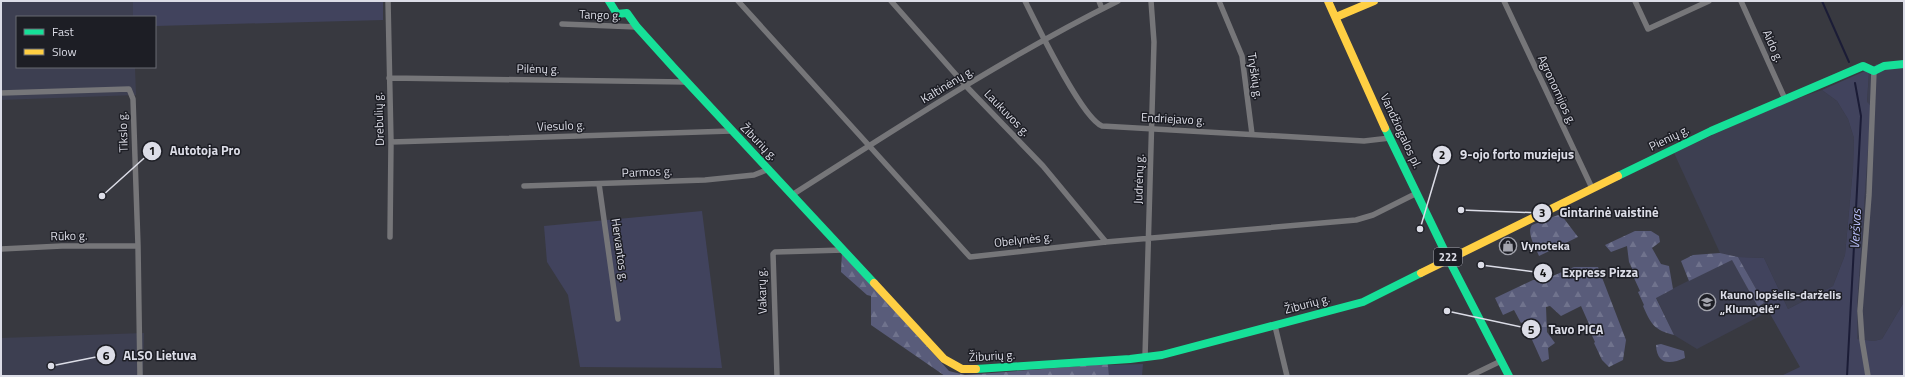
<svg xmlns="http://www.w3.org/2000/svg" width="1905" height="377" font-family="'Titillium Web',sans-serif">
  <style>
    .built { fill: #3d3f51 }
    .grass { fill: #41435d }
    .forest { fill: url(#forest-firs) }
    .lines { fill: none; stroke-linecap: round; stroke-linejoin: round }
    .stream { stroke: #1b1c36; stroke-width: 2 }
    .street { stroke: #767679; stroke-width: 5.5 }
    .fast { stroke: #16e098; stroke-width: 8 }
    .slow { stroke: #ffcf43; stroke-width: 8 }
    .labels { text-anchor: middle; stroke-width: 3; stroke-linejoin: round; paint-order: stroke }
    .shield { fill: #1d1e25; stroke: #a3a4ad; stroke-width: 1 }
    .shield-label { font-size: 11px; font-weight: bold; fill: #dcdde7 }
    .street-label { font-size: 12px; fill: #dcdde7; stroke: #1d1e25 }
    .poi-label { font-size: 12px; font-weight: bold; fill: #dcdde7; stroke: #1d1e25; text-anchor: start }
    .water-label { font-size: 13px; font-style: italic; fill: #bbc1fc; stroke: #1d1e25 }
    .leader { fill: none; stroke: #dcdde7; stroke-width: 1.5 }
    .callout-dot { fill: #dcdde7; stroke: #1d1e25; stroke-width: 1.5 }
    .mark-label { font-size: 12px; text-anchor: middle; font-weight: bold; fill: #111 }
    .callout-label { font-size: 13px; text-anchor: middle; font-weight: bold; fill: #dcdde7; stroke: #1d1e25; stroke-width: 3; stroke-linejoin: round; paint-order: stroke }
  </style>
  <defs>
    <pattern id="forest-firs" width="22" height="20" patternUnits="userSpaceOnUse"><rect width="22" height="20" fill="#595c7a"/><path d="M5 1l3.5 6h-7zM16 11l3.5 6h-7z" fill="#70738d"/></pattern>
  </defs>
  <rect width="100%" height="100%" fill="#383940"/>
  <path class="built" d="M 1,1 L 133,1 L 133,17 L 17,17 L 17,67 L 135,67 L 136,95 L 1,100 Z
    M 1904,63 L 1904,302 L 1882,339 L 1874,341 L 1857,339 L 1857,307 L 1871,106 L 1867,103 L 1869,72 L 1876,64 Z
    M 1822,90 L 1837,101 L 1848,119 L 1854,138 L 1853,168 L 1845,255 L 1833,286 L 1788,309 L 1764,258 L 1738,257 L 1720,253 L 1674,153 L 1773,107 Z
    M 1732,259 L 1762,315 L 1697,349 L 1674,335 L 1656,297 Z
    M 144,333 L 143,376 L 1,376 L 1,338 Z"/>
  <path class="grass" d="M 133,1 L 383,1 L 383,20 L 155,26 L 155,17 L 133,17 Z
    M 1865,71 L 1869,72 L 1867,102 L 1871,106 L 1857,307 L 1857,339 L 1874,341 L 1882,339 L 1904,302 L 1904,376 L 1781,376 L 1800,367 L 1738,257 L 1764,258 L 1788,309 L 1833,286 L 1845,255 L 1853,168 L 1854,138 L 1848,119 L 1837,101 L 1822,90 Z
    M 702,211 L 722,368 L 580,367 L 568,295 L 547,262 L 544,226 Z
    M 1143,364 L 1142,376 L 1109,376 L 1108,365 Z"/>
  <path class="forest" d="M 1558,215 L 1562,216 L 1578,237 L 1539,256 C 1536,248 1526,233 1532,225 Z
    M 1635,231 L 1651,231 L 1659,236 L 1660,242 L 1652,248 L 1661,264 L 1669,266 L 1673,289 L 1656,298 L 1674,335 C 1654,330 1651,324 1643,306 L 1644,305 L 1638,292 L 1640,291 L 1634,278 L 1636,277 L 1629,262 L 1627,246 L 1611,252 L 1605,245 Z
    M 842,252 L 949,371 L 965,375 L 1108,364 L 1109,376 L 945,376 L 871,325 L 871,296 L 867,295 L 841,272 Z
    M 1720,253 L 1738,257 L 1764,303 L 1758,307 L 1732,260 L 1689,281 L 1681,261 L 1693,255 Z
    M 1574,267 L 1598,267 L 1626,340 L 1623,360 L 1609,367 L 1602,360 L 1594,343 L 1595,342 L 1587,325 L 1589,324 L 1581,306 L 1561,316 L 1550,306 L 1546,307 L 1547,332 L 1555,343 L 1548,348 L 1549,359 L 1542,362 L 1524,322 L 1521,323 L 1514,310 L 1503,315 L 1495,298 L 1533,280 L 1543,280 Z
    M 1661,344 L 1684,351 L 1685,358 C 1671,364 1657,366 1656,345 Z"/>
  <g class="lines">
    <path class="stream" d="M 1822,1 L 1849,62
      M 1847,376 L 1861,116 L 1855,83"/>
    <path class="street" d="M 388,1 L 391,142 L 390,237
      M 738,1 L 970,257 L 1106,242 L 1356,220 L 1373,215 L 1417,193
      M 891,1 L 966,86 L 1043,166 L 1106,242
      M 1025,1 C 1037,25 1081,117 1102,126 L 1364,141 L 1390,138
      M 1099,1 L 1102,9
      M 1219,1 L 1242,56 L 1252,134
      M 1504,1 L 1592,188
      M 1635,1 L 1648,29 L 1709,1
      M 1741,1 L 1785,99
      M 562,24 L 637,27
      M 389,78 L 686,82
      M 1,93 L 129,89 L 133,99 L 138,246 L 140,376
      M 391,142 L 731,131
      M 599,184 L 618,319
      M 524,186 L 705,180 L 754,175 L 769,169
      M 792,195 C 899,127 1005,57 1118,1
      M 1,249 L 62,246 L 138,246
      M 1275,326 L 1287,376
      M 1145,357 L 1154,42 L 1151,1
      M 777,376 L 773,254 L 775,252 L 844,250
      M 1470,376 L 1501,361
      M 1868,376 L 1862,340 L 1860,311 L 1869,195 L 1874,71"/>
    <path class="fast" d="M 609,1 L 617,14 L 627,13 L 637,27 L 674,68 L 874,283
      M 1385,128 L 1449,260 L 1509,376
      M 1618,176 L 1711,131 L 1863,66 L 1874,71 L 1884,66 L 1904,64
      M 976,369 L 1130,359 L 1162,355 L 1363,302 L 1421,273"/>
    <path class="slow" d="M 1328,1 L 1385,128
      M 1336,17 L 1374,1
      M 1421,273 L 1618,176
      M 874,283 L 944,359 L 962,369 L 976,369"/>
  </g>
  <defs>
    <symbol id="shop-ring" viewBox="-11 -11 22 22"><circle r="9.5" fill="#1d1e25" stroke="#a3a4ad" stroke-width="1.5"/><path d="M-5-2.5h2.3a2.7 3.5 0 0 1 5.4 0H5L5.5 6h-11ZM-1.5-2.5h3a1.5 2.3 0 0 0-3 0Z" fill="#a3a4ad"/></symbol>
    <symbol id="school-ring" viewBox="-11 -11 22 22"><circle r="9.5" fill="#1d1e25" stroke="#a3a4ad" stroke-width="1.5"/><path d="M0-5L7-2L0 1L-7-2ZM-4 1L0 2.5L4 1V4Q0 6-4 4Z" fill="#a3a4ad"/></symbol>
  </defs>
  <g fill-rule="evenodd">
    <use href="#shop-ring" x="1498" y="236" width="20" height="20"/>
    <use href="#school-ring" x="1697" y="292" width="20" height="20"/>
  </g>
  <g class="labels">
    <rect class="shield" x="1434" y="248" width="28" height="18" rx="3"/>
    <g class="shield-label">
      <text x="1448" y="261">222</text>
    </g>
    <g class="street-label">
      <text transform="translate(600 15) rotate(2)" y="4">Tango g.</text>
      <text transform="translate(1773 46) rotate(66)" y="4">Aido g.</text>
      <text transform="translate(538 69) rotate(1)" y="4">Pilėnų g.</text>
      <text transform="translate(1255 76) rotate(81)" y="4">Tryškių g.</text>
      <text transform="translate(947 85) rotate(-31)" y="4">Kaltinėnų g.</text>
      <text transform="translate(1557 90) rotate(65)" y="4">Agronomijos g.</text>
      <text transform="translate(1007 113) rotate(46)" y="4">Laukuvos g.</text>
      <text transform="translate(379 119) rotate(-92)" y="4">Drebulių g.</text>
      <text transform="translate(1173 119) rotate(3)" y="4">Endriejavo g.</text>
      <text transform="translate(561 126) rotate(-2)" y="4">Viesulo g.</text>
      <text transform="translate(1401 131) rotate(65)" y="4">Vandžiogalos pl.</text>
      <text transform="translate(123 132) rotate(-92)" y="4">Tikslo g.</text>
      <text transform="translate(1669 138) rotate(-26)" y="4">Pienių g.</text>
      <text transform="translate(759 142) rotate(45)" y="4">Žiburių g.</text>
      <text transform="translate(647 172) rotate(-2)" y="4">Parmos g.</text>
      <text transform="translate(1139 179) rotate(-88)" y="4">Judrėnų g.</text>
      <text transform="translate(69 236) rotate(-1)" y="4">Rūko g.</text>
      <text transform="translate(1023 240) rotate(-6)" y="4">Obelynės g.</text>
      <text transform="translate(620 250) rotate(82)" y="4">Hervantos g.</text>
      <text transform="translate(762 291) rotate(-92)" y="4">Vakarų g.</text>
      <text transform="translate(1307 304) rotate(-15)" y="4">Žiburių g.</text>
      <text transform="translate(992 356) rotate(-3)" y="4">Žiburių g.</text>
    </g>
    <g class="poi-label">
      <text x="1521" y="250">Vynoteka</text>
      <text x="1720" y="299">Kauno lopšelis-darželis<tspan x="1720" dy="14">„Klumpelė“</tspan></text>
    </g>
    <g class="water-label">
      <text transform="translate(1855 229) rotate(-87)" y="5">Veršvas</text>
    </g>
  </g>
  <path class="leader" d="M102 196L152 151M1420 229L1442 155M1461 210L1542 213M1481 265L1543 273M1447 311L1531 329M51 366L106 355"/>
  <g class="callout-dot">
    <circle cx="102" cy="196" r="4"/>
    <circle cx="1420" cy="229" r="4"/>
    <circle cx="1461" cy="210" r="4"/>
    <circle cx="1481" cy="265" r="4"/>
    <circle cx="1447" cy="311" r="4"/>
    <circle cx="51" cy="366" r="4"/>
    <circle cx="152" cy="151" r="10"/>
    <circle cx="1442" cy="155" r="10"/>
    <circle cx="1542" cy="213" r="10"/>
    <circle cx="1543" cy="273" r="10"/>
    <circle cx="1531" cy="329" r="10"/>
    <circle cx="106" cy="355" r="10"/>
  </g>
  <g class="mark-label">
    <text x="152" y="155">1</text>
    <text x="1442" y="159">2</text>
    <text x="1542" y="217">3</text>
    <text x="1543" y="277">4</text>
    <text x="1531" y="334">5</text>
    <text x="106" y="360">6</text>
  </g>
  <g class="callout-label">
    <text x="205" y="155">Autotoja Pro</text>
    <text x="1517" y="159">9-ojo forto muziejus</text>
    <text x="1609" y="217">Gintarinė vaistinė</text>
    <text x="1600" y="277">Express Pizza</text>
    <text x="1576" y="334">Tavo PICA</text>
    <text x="160" y="360">ALSO Lietuva</text>
  </g>
  <rect width="1905" height="377" fill="none" stroke="#dcdde7" stroke-width="4"/>
  <rect x="16" y="16" width="140" height="52" fill="#1d1e25" stroke="#696a73"/>
  <rect x="24" y="29" width="20" height="6" fill="#16e098" stroke="#696a73"/>
  <text x="52" y="36" font-size="12" fill="#dcdde7">Fast</text>
  <rect x="24" y="49" width="20" height="6" fill="#ffcf43" stroke="#696a73"/>
  <text x="52" y="56" font-size="12" fill="#dcdde7">Slow</text>
</svg>
